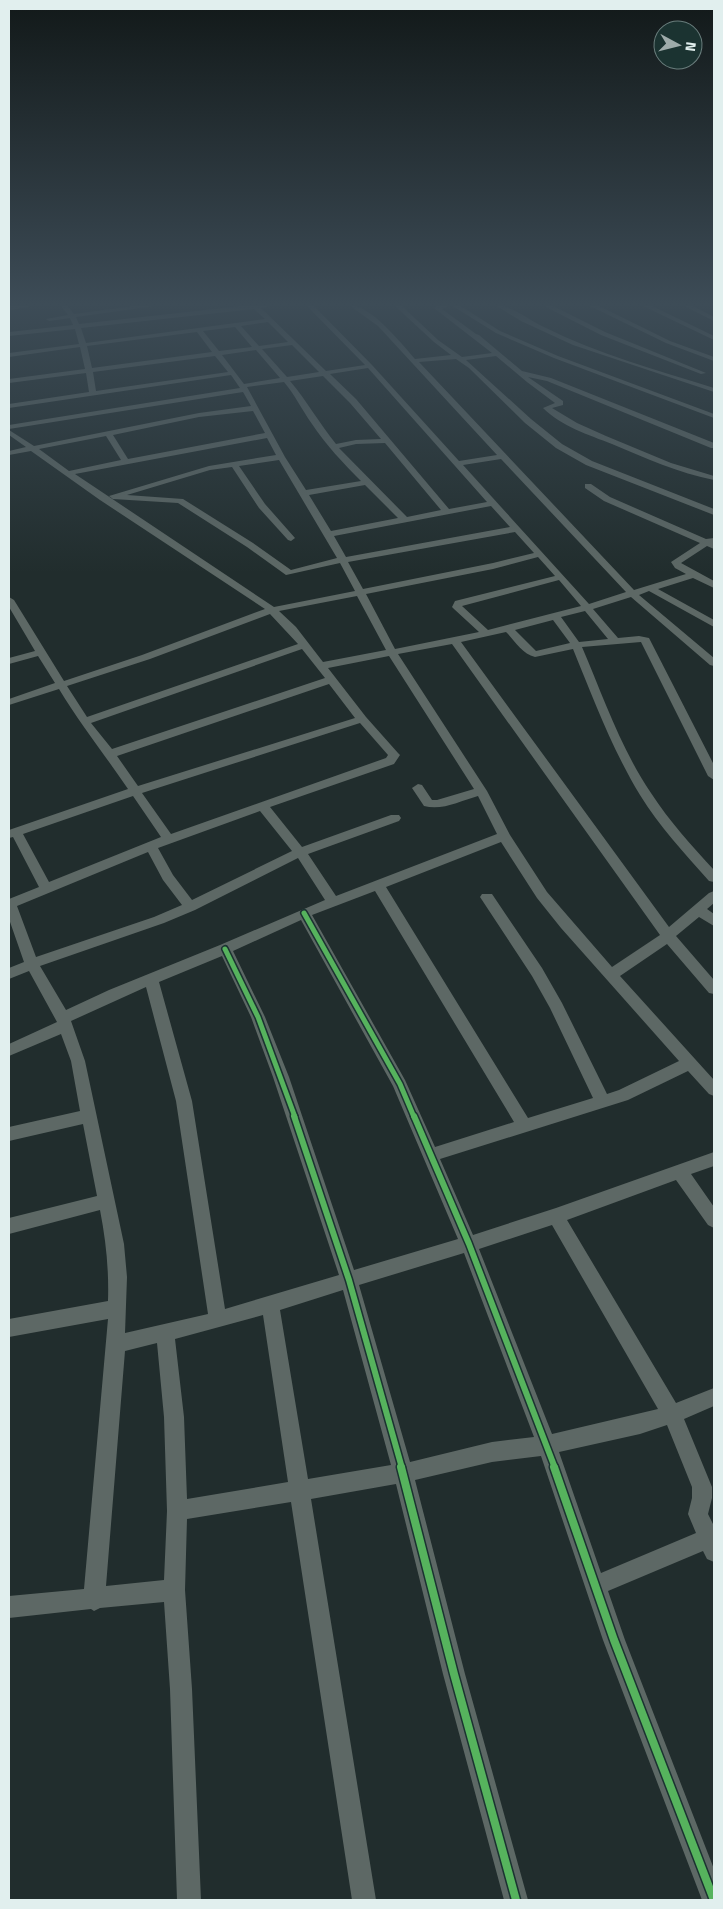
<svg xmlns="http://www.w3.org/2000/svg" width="723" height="1909" font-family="'Titillium Web',sans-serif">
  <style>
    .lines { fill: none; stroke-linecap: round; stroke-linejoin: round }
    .street { fill: #5d6865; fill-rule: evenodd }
    .cycleway-far2-casing { stroke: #1b3331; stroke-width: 8 }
    .cycleway-far1-casing { stroke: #1b3331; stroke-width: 9 }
    .cycleway-casing { stroke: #1b3331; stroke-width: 11 }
    .cycleway-far2 { stroke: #56b35d; stroke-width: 5 }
    .cycleway-far1 { stroke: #56b35d; stroke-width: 6 }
    .cycleway { stroke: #56b35d; stroke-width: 8 }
  </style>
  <rect width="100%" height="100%" fill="#212d2d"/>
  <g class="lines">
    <path class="street" d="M 31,305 L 28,307 L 9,310 L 9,306 Z
      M 60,305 L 67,305 L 74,314 L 141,305 L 162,305 L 76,317 L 79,324 L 250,305 L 274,305 L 261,308 L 326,371 L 365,365 L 306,305 L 313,305 L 372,365 L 459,461 L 497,455 L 378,326 L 349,305 C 371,305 401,343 415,359 L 451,355 L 434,342 L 394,305 L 401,305 L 438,340 L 462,357 L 492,353 L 434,308 L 439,305 L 451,305 L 442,309 L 476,334 L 479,335 L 522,371 L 551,378 L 714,443 L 714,448 L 711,448 L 547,381 L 528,377 L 563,401 L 563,405 L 552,408 L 577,423 L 606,436 L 671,463 L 714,476 L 714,480 C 679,473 645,458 612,444 C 589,435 561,426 543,408 L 555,403 L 527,382 L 496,356 L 466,360 L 531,419 L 562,444 L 592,461 L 714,509 L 714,515 L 586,465 L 556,448 L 525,423 L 469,368 L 456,359 L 419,362 L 634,590 L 686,574 L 675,568 L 671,562 L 700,543 L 604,501 L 585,488 L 585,484 L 591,484 L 610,497 L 706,539 L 714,538 L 714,549 L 707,546 L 681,563 L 714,581 L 714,588 L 693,578 L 658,589 L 714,620 L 714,627 L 649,591 L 639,595 L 714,658 L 714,666 L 710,665 L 631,597 L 593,609 L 618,638 L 639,636 L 649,638 L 714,765 L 714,780 L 708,776 L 641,642 L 582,647 C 603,696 621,749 651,793 C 669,821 692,846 714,870 L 714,882 L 709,881 C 685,854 659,826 640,795 C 612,749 593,698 573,649 L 535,657 C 522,654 515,641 506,632 L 461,642 L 669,927 L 709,893 L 714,891 L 714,903 L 707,909 L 714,914 L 714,926 L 699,917 L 676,936 L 714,980 L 714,994 L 709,993 L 667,944 L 620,976 L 714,1080 L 714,1096 L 709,1094 L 688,1071 L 628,1100 L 440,1159 L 473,1235 L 556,1208 L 714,1152 L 714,1166 L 691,1174 L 714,1207 L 714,1228 L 708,1225 L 676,1180 L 567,1220 L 676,1403 L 714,1388 L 714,1406 L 684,1419 L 712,1487 L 712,1498 L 708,1514 L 714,1526 L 714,1562 L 707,1559 L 703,1551 L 608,1591 L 625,1640 L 714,1869 L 714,1900 L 702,1900 L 603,1640 L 541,1456 L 492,1462 L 415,1480 L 465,1674 L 528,1900 L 504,1900 L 443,1674 L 396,1484 L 311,1499 L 376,1900 L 352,1900 L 291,1502 L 187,1519 L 185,1590 L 192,1689 L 201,1900 L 177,1900 L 170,1689 L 164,1602 L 100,1608 L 94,1611 L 91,1609 L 9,1618 L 9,1596 L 84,1589 L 108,1319 L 9,1337 L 9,1319 L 108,1301 C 109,1270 106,1241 100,1210 L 9,1234 L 9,1218 L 97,1196 L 83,1124 L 9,1141 L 9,1127 L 80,1111 L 71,1061 L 61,1034 L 9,1056 L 9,1044 L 57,1022 L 29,971 L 9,979 L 9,968 L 24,962 L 9,919 L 9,899 L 39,887 L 13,837 L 9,838 L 9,830 L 128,789 C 105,755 80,724 59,689 L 9,705 L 9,699 L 55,683 L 38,656 L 9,664 L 9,658 L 35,651 L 9,607 L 9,597 L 14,600 L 64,681 L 142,655 L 265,609 L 100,500 L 31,451 L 9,455 L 9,451 L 26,447 L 9,435 L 9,430 L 34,446 L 199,413 L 251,406 L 243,392 L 9,429 L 9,425 L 240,388 L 231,375 L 9,408 L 9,404 L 89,392 L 86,373 L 9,383 L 9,379 L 85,369 L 80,347 L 9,357 L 9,353 L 79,344 L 75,329 L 9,336 L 9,332 L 73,325 L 70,318 L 49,321 L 46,319 L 68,315 ZM 254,309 L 265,319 L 86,343 L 81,328 ZM 268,322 L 288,342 L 259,346 L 241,326 ZM 235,327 L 252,347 L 219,351 L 203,331 ZM 197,332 L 212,352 L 92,368 L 87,346 ZM 292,345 L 319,372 L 287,377 L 262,349 ZM 256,350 L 280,378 L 244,384 L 222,355 ZM 215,356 L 228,372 L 96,391 L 93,372 ZM 368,368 L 487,502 L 449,509 L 356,399 L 330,374 ZM 323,376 L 350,403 L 381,439 L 356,440 L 336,444 C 319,423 307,401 290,381 ZM 284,382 C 295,395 302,410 312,424 C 326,445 343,463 361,481 L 306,490 L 285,457 L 247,387 ZM 253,411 L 265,433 L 128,459 L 113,435 L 199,417 ZM 106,436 L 121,460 L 69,471 L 39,449 ZM 267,438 L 276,455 L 209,466 L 109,496 L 113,499 L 178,503 L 247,547 L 286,575 L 340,563 L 355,591 L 274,607 L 75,474 ZM 385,443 L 441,510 L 407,517 L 339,448 L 356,444 ZM 501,459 L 626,592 L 589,604 L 463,465 ZM 279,460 L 337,558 L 291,570 L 253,543 L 183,499 L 127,495 L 210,470 L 232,467 L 259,508 L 288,540 L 291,541 L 295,538 L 265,504 L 239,466 ZM 365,485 L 398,518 L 331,531 L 309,495 ZM 491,506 L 510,527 L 346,557 L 334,536 ZM 515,532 L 534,553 L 493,563 L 363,589 L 348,562 ZM 538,557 L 555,576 L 455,601 L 452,607 L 454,609 L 479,632 L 395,649 L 366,594 L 493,569 ZM 559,580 L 581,606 L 488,630 L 462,606 ZM 357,596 L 386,650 L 323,662 L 296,627 L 279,611 ZM 585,611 L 608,639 L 579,642 L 561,617 ZM 270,614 L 298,644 L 87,717 L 67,686 L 150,659 ZM 553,620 L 570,643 L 536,651 L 515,630 ZM 452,644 L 660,935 L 612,967 L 547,892 L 510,835 L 487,791 L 398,654 ZM 302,649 L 325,678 L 112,749 L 91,723 ZM 389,656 L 474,789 L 437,800 L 432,800 L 422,785 L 418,784 L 412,788 L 424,806 C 442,811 460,801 478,796 L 497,834 L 336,896 L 308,854 L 399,821 L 401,818 L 399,815 L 391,815 L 302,847 L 270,807 L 394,764 L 400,755 L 398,753 L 366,717 L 328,668 ZM 329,684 L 355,718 L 138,786 L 117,756 ZM 360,723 L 388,755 L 386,758 L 171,834 L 142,793 ZM 133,796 L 161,837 L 49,882 L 23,834 ZM 260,811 L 292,851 L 192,900 L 173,875 L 158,848 ZM 501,842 L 537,898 L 561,928 L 679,1061 L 619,1090 L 607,1094 L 562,1003 L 542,968 L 492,894 L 482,894 L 480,897 L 482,900 L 532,976 L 550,1008 L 593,1098 L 528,1118 L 386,887 ZM 148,852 L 163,880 L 182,905 L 154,917 L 36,957 L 17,906 ZM 298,858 L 325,900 L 220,945 L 109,990 L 66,1010 L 40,966 L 164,923 L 195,910 ZM 375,891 L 514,1122 L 435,1147 L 405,1080 L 312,915 ZM 301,920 L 393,1086 L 458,1239 L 354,1270 L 289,1077 L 265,1017 L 233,951 ZM 222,956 L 251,1017 L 273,1077 L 339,1275 L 225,1309 L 192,1101 L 159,982 ZM 146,987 L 176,1101 L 208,1314 L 125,1333 L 127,1277 L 124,1244 L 85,1061 L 71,1021 ZM 552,1225 L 658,1409 L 552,1434 L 479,1249 ZM 464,1253 L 534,1437 L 492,1442 L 410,1462 L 359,1285 ZM 343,1290 L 391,1465 L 308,1479 L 280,1310 ZM 263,1315 L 288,1482 L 187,1499 L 184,1417 L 175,1339 ZM 157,1343 L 164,1417 L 167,1511 L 164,1580 L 106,1586 L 125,1351 ZM 667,1425 L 692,1487 L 692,1498 L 688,1514 L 696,1533 L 601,1573 L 559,1452 L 640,1434 Z
      M 451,305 L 459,305 L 500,331 L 558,356 L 714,414 L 714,418 L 554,358 L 496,333 Z
      M 495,305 C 511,305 529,320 544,327 C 598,354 657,370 714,388 L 714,392 L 573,345 L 521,321 Z
      M 542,305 L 551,305 L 605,332 L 706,373 L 701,374 L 601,335 Z
      M 588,305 L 597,305 L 670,341 L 714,357 L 714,361 L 666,343 Z
      M 641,305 L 650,305 L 714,336 L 714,340 Z
      M 682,305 L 691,305 L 714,317 L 714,321 Z"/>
    <defs>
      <path id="cycleway-far2" d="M 304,913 L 400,1084 L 414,1117
        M 225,949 L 258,1017 L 295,1117"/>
      <path id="cycleway-far1" d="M 294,1116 L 349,1280 L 402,1468
        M 414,1116 L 469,1244 L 555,1468"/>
      <path id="cycleway" d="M 401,1467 L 454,1674 L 516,1900
        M 554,1467 L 614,1640 L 714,1900"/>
    </defs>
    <use href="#cycleway-far2" class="cycleway-far2-casing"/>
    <use href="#cycleway-far1" class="cycleway-far1-casing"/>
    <use href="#cycleway" class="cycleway-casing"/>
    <use href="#cycleway-far2" class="cycleway-far2"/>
    <use href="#cycleway-far1" class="cycleway-far1"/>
    <use href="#cycleway" class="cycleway"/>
  </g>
  <linearGradient id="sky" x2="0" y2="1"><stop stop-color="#121919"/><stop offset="0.53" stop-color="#3d4c57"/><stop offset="1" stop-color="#3d4c57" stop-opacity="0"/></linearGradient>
  <rect width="723" height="573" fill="url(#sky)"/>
  <rect width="723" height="1909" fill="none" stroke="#e1efee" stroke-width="20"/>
  <g transform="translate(678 45) rotate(97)"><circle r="24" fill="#1b3331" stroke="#6a7e7d"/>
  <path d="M0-4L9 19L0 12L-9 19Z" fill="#9eabaa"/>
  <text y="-8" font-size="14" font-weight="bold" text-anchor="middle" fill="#e1efee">N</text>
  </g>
</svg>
